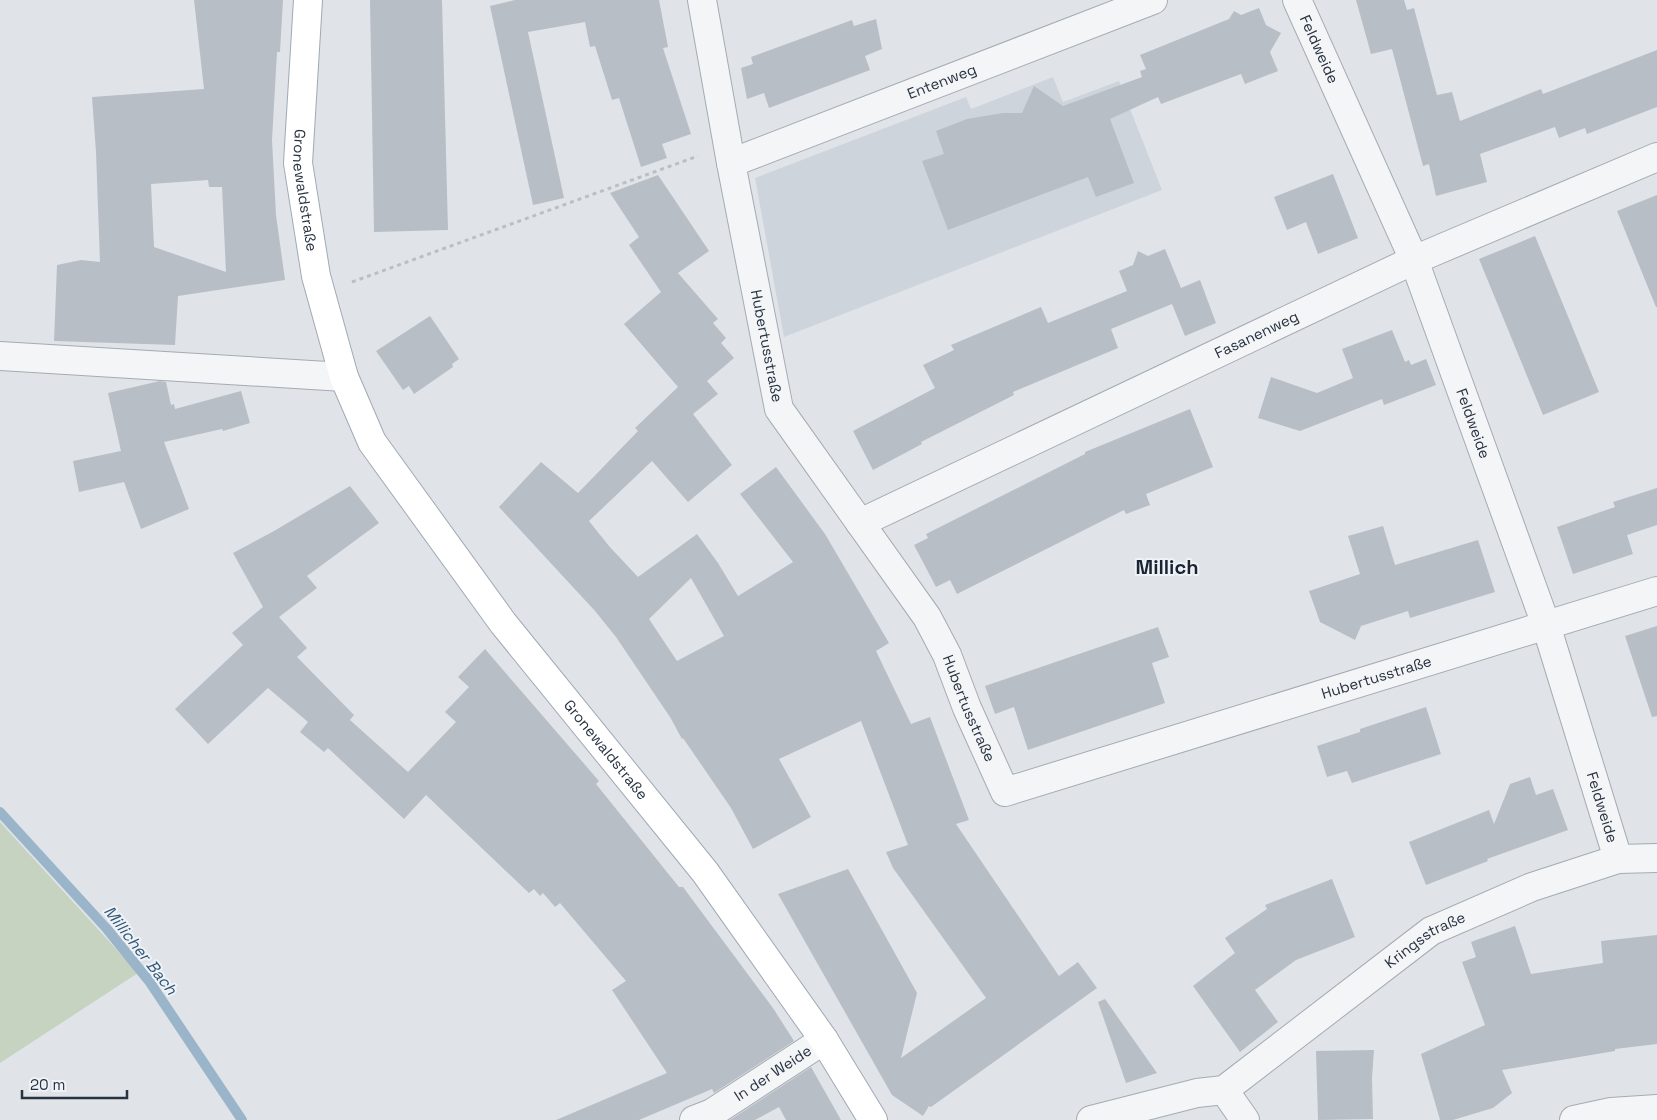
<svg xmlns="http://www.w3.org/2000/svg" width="1657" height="1120" font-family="'Space Grotesk',sans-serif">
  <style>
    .built { fill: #ced4db }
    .green { fill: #c7d3c1 }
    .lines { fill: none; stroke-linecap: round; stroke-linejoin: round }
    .stream { stroke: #9ab5ca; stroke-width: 10 }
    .building { fill: #b7bec6; fill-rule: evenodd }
    .minor-casing { stroke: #a5abb3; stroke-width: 30 }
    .major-casing { stroke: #9faab5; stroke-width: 30 }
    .path { stroke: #babfc4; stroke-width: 3; stroke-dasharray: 4 4; stroke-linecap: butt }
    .minor { stroke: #f3f5f7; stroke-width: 28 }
    .major { stroke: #fff; stroke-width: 28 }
    .labels { text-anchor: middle; stroke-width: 4; stroke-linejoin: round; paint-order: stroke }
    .street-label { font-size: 15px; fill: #283341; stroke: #eff3f7 }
    .water-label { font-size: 16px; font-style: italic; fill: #315676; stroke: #eff3f7 }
    .district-label { font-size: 20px; font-weight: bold; fill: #1a2432; stroke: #eff3f7 }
  </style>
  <rect width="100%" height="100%" fill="#e0e4e9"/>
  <path class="built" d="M 1053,77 L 1063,102 L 1119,81 L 1162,190 L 784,337 L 755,178 L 966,97 L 971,109 Z"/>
  <path class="green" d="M 0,822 L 138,973 L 0,1063 Z"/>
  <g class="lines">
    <path class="stream" d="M 0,812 L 107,929 L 149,981 L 242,1120"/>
  </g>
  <path class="building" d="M 194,0 L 283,0 L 280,52 L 277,52 L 272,140 L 276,215 L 285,280 L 178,296 L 175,345 L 54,341 L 57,265 L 81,260 L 100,262 L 96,152 L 92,97 L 204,89 ZM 208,180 L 209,187 L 222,187 L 226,272 L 154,247 L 151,184 Z
    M 370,0 L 442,0 L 448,230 L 374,232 Z
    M 515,0 L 659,0 L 668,47 L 663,48 L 691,134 L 662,144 L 667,158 L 641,167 L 619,98 L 612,100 L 595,46 L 590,47 L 585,22 L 528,32 L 564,198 L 533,205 L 490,6 Z
    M 1356,0 L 1404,0 L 1407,10 L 1414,8 L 1437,95 L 1452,92 L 1460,121 L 1541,89 L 1543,94 L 1657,50 L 1657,107 L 1587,134 L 1585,128 L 1559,138 L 1555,127 L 1480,154 L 1487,182 L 1436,196 L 1429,164 L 1423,166 L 1392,49 L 1371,54 Z
    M 1259,8 L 1266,25 L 1281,33 L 1270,52 L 1278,71 L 1245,84 L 1241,74 L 1161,104 L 1158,97 L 1110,119 L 1134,183 L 1096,197 L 1088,177 L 948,230 L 922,161 L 944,154 L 936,131 L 967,119 L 1003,113 L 1022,113 L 1034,86 L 1063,106 L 1142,77 L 1140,71 L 1146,69 L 1140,55 L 1229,19 L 1234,11 L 1241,15 Z
    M 876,19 L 882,49 L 865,56 L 870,70 L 769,108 L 764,93 L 747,99 L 741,68 L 753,64 L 751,57 L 852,20 L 854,26 Z
    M 1333,174 L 1358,238 L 1318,254 L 1306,222 L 1287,230 L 1274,197 Z
    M 658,175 L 709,251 L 678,273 L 718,319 L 713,323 L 726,338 L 721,343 L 734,358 L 707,381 L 718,394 L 693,414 L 732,465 L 688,502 L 652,461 L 589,521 L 609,546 L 638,577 L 697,534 L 718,563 L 738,596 L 793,562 L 740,494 L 776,467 L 825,534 L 889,643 L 876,651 L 911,724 L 930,717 L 969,820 L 956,824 L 1059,976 L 1078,962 L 1097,988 L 931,1107 L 929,1106 L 923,1116 L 892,1095 L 778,894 L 848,869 L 917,993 L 901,1058 L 986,998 L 893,868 L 886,852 L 908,845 L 861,721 L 779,759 L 811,817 L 753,849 L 731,808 L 683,738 L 682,739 L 670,717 L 616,637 L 595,611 L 499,507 L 541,462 L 578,493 L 638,431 L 635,428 L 678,387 L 624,324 L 661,292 L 629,245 L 639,237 L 610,193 ZM 691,578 L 724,636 L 677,661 L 649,619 Z
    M 1657,195 L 1657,307 L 1656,307 L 1617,211 Z
    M 1535,236 L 1599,392 L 1543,415 L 1479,259 Z
    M 1165,249 L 1181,288 L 1200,280 L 1216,323 L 1185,336 L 1172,304 L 1111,329 L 1118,348 L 1013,392 L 1014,395 L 921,442 L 922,444 L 873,470 L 853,431 L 935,388 L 923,365 L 954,350 L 951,345 L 1041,307 L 1048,323 L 1127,291 L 1119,271 L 1133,265 L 1138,251 L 1148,256 Z
    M 430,316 L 459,359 L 452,364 L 453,367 L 414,394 L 409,386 L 403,390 L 376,351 Z
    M 1392,330 L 1405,362 L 1409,360 L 1411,365 L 1426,359 L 1436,385 L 1384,405 L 1382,399 L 1300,431 L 1258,418 L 1271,377 L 1317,393 L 1353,378 L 1342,349 Z
    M 160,381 L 166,382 L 171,405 L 174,404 L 175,409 L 241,391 L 250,423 L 223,431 L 222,429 L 164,442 L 189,509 L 141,529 L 124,482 L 79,492 L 73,461 L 121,451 L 108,393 Z
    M 1190,409 L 1213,467 L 1146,494 L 1150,505 L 1126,514 L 1124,510 L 957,594 L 950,580 L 936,587 L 914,545 L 928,538 L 926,534 L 1085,454 L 1085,452 Z
    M 350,486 L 379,523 L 307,576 L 317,588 L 279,617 L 307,648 L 297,657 L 354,715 L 350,720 L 408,772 L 456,722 L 445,712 L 469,687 L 458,677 L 485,649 L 599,781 L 596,784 L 679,887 L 683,887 L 773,1008 L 794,1041 L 714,1093 L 712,1089 L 639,1120 L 556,1120 L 667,1073 L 612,990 L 626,981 L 560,903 L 555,907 L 543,893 L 540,896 L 534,889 L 529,893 L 426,795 L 404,819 L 328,748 L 324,752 L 300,732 L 308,722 L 268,688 L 208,744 L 175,709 L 243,645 L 232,633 L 263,607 L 233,553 L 274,531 Z
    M 1657,488 L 1657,525 L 1627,535 L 1633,554 L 1573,574 L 1557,527 L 1615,507 L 1613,502 Z
    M 1383,526 L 1395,565 L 1478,540 L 1495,592 L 1410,618 L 1408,611 L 1361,626 L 1355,640 L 1320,622 L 1309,591 L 1360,574 L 1348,536 Z
    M 1657,626 L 1657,716 L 1652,717 L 1625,636 Z
    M 1158,627 L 1169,657 L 1152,663 L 1165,703 L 1028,750 L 1014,707 L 995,714 L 985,686 Z
    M 1426,707 L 1441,754 L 1352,783 L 1347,771 L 1327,777 L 1317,746 L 1360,732 L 1360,729 Z
    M 1530,777 L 1536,795 L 1553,789 L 1568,830 L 1487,859 L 1488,861 L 1426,885 L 1409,842 L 1489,810 L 1494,824 L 1510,784 Z
    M 1332,879 L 1355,937 L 1296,960 L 1255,990 L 1278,1022 L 1240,1052 L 1193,986 L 1235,953 L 1225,938 L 1267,909 L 1265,905 Z
    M 1515,926 L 1531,974 L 1603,963 L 1601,941 L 1657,935 L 1657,1044 L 1615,1049 L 1615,1051 L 1502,1070 L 1512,1093 L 1493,1108 L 1453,1120 L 1440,1120 L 1421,1054 L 1485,1025 L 1462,962 L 1476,957 L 1471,942 Z
    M 1105,999 L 1157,1073 L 1126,1083 L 1098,1002 Z
    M 1374,1050 L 1372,1078 L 1373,1119 L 1318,1120 L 1316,1051 Z
    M 811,1067 L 841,1120 L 786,1120 L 779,1107 L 755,1120 L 730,1120 Z"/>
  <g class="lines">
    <defs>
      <g id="minor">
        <path id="s1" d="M 702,0 L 731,163 L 779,409 L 927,617 L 947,655 L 967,708 L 1005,792 L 1657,591"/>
        <path id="s2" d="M 1297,0 L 1414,260 L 1546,625 L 1618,859"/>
        <path id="s3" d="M 731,163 L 1153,0"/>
        <path d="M 0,356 L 344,377"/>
        <path id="s4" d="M 860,523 L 1414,260 L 1657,157"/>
        <path d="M 1224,1090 L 1245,1120"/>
        <path id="s5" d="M 694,1120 L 712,1113 L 824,1040"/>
        <path id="s6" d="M 1091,1120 L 1197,1093 L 1224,1090 L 1431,931 L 1532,887 L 1618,859 L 1657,858"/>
        <path d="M 1574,1120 L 1611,1112 L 1657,1109"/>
      </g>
      <g id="major">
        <path id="s7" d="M 308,0 L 298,163 L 316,276 L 344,377 L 372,442 L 503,623 L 705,872 L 824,1040 L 873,1120"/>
      </g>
    </defs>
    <use href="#minor" class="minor-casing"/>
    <use href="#major" class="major-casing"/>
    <path class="path" d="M 352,282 L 698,156"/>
    <use href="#minor" class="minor"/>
    <use href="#major" class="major"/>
  </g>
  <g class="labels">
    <g class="street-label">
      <text dy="5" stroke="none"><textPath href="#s2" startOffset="54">Feldweide</textPath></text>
      <text dy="5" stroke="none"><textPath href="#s3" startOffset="226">Entenweg</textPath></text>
      <text dy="5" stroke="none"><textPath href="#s7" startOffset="191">Gronewaldstraße</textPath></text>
      <text dy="5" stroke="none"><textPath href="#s4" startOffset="439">Fasanenweg</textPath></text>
      <text dy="5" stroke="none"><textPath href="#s1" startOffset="352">Hubertusstraße</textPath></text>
      <text dy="5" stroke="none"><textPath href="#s2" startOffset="459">Feldweide</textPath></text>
      <text dy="5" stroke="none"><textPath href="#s1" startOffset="1252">Hubertusstraße</textPath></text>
      <text dy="5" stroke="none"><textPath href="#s1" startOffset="772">Hubertusstraße</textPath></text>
      <text dy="5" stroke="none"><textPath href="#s7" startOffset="840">Gronewaldstraße</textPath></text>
      <text dy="5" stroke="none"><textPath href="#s2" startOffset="864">Feldweide</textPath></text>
      <text dy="5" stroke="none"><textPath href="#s6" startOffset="388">Kringsstraße</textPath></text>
      <text dy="5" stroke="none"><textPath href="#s5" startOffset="92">In der Weide</textPath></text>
    </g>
    <g class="water-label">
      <text transform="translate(141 950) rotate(52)" y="6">Millicher Bach</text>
    </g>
    <g class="district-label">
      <text x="1167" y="574">Millich</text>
    </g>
  </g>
  <path d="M22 1090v8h105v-8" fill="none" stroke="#283341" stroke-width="2.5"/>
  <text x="30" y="1090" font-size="15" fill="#283341" stroke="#eff3f7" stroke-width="4" paint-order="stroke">20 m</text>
</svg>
